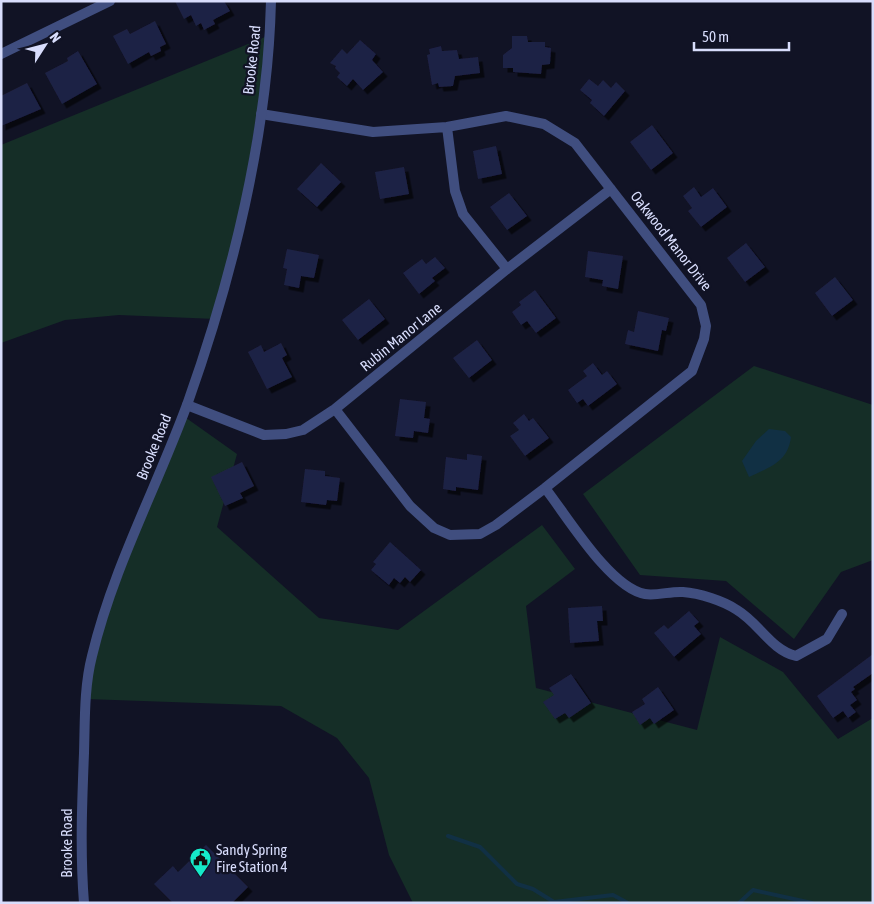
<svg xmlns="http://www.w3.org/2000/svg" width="874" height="904" font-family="'Asap Condensed',sans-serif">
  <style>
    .green { fill: #152e27 }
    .water { fill: #113044 }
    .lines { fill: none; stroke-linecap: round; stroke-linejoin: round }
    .stream { stroke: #113044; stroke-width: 4 }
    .building { fill: #1f2144; filter: url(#shadow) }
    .minor { stroke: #404e7f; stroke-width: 10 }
    .tertiary { stroke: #404e7f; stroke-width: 10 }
    .labels { text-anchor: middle; stroke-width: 4.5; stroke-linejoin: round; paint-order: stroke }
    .street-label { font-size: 15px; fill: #d8ddfc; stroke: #111325 }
    .poi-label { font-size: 15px; fill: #d8ddfc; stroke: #111325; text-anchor: start }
  </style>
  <defs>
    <filter id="shadow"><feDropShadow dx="4.5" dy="4.5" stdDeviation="0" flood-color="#0009"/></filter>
  </defs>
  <rect width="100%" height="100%" fill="#111325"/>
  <path class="green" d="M 270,35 L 233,258 L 216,319 L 119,315 L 65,320 L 1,343 L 1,145 Z
    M 754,366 L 873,405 L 873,560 L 841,572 L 794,639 L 726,581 L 640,575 L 583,494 Z
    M 182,415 L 237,454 L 217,527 L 319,618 L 398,630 L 542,525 L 575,569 L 526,606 L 536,688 L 697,730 L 720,637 L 783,672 L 838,739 L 873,718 L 873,903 L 413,903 L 389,855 L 369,778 L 337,738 L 281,706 L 86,699 L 91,658 Z"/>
  <path class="water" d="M 769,429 L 785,431 L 791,437 C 788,462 770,467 749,477 L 742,461 L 756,441 Z"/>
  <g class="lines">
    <path class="stream" d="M 448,836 L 480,847 L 517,884 L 533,889 L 554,902 L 613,895 L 628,903
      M 739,903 L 753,890 L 812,903"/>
  </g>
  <path class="building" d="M 175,1 L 224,1 L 230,11 L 213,20 L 215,24 L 204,30 L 201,23 L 196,26 L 191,15 L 184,19 Z
    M 155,21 L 166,44 L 160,47 L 161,51 L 151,56 L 149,52 L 128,64 L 113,36 L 127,29 L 130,34 Z
    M 512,36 L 527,36 L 528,42 L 545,42 L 545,47 L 551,48 L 550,64 L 542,65 L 541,74 L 513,72 L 513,68 L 503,68 L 503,55 L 512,48 Z
    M 360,40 L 376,54 L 372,60 L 383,72 L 363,90 L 353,79 L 347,86 L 337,77 L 340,73 L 335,68 L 336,66 L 330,63 L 342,49 L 347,54 Z
    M 441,46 L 442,51 L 457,50 L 459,59 L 478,57 L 480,73 L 455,76 L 453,86 L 439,87 L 438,83 L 432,85 L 427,55 L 430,54 L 429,49 Z
    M 78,51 L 97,84 L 62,104 L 45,73 L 68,61 L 67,58 Z
    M 589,79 L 598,86 L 603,80 L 611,88 L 616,82 L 625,91 L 604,116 L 590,103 L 592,100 L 580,90 Z
    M 27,83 L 41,109 L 1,126 L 1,96 Z
    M 652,125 L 673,153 L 651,170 L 630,142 Z
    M 496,146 L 502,174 L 478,179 L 473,151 Z
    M 321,163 L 341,182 L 317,207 L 297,189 Z
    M 404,167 L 409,194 L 380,199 L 375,172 Z
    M 694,187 L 701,197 L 713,188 L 727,207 L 701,227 L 688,211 L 692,208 L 683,196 Z
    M 509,193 L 527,216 L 507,230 L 490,207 Z
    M 746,243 L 765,267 L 745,282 L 727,258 Z
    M 287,249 L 319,255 L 314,278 L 301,276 L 299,288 L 284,285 L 287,269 L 283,268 Z
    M 588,251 L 623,256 L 618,289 L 602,286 L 603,280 L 585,277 Z
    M 435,257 L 445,268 L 432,278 L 435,281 L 419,294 L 403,273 L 422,259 L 426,264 Z
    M 835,277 L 853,300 L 832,316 L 815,293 Z
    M 535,290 L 556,318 L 536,333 L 527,321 L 521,325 L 512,312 L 521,305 L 519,302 Z
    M 369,299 L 385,319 L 358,340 L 342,320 Z
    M 638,311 L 669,318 L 666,331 L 662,330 L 658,351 L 625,344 L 628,330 L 634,332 Z
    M 477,340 L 492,360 L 469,378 L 453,358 Z
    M 281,343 L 287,355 L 282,358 L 292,377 L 267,389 L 248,352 L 261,345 L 264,352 Z
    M 593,363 L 602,375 L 607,371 L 617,384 L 588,406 L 583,399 L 577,403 L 568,390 L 587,376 L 583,371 Z
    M 400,399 L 426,402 L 424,418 L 430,419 L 428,433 L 414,431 L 413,438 L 395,436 Z
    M 524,414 L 529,421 L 533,418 L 549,438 L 525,456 L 510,436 L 519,430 L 513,423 Z
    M 467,454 L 482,456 L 478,490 L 456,487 L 456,491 L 443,489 L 446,457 L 467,460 Z
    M 242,462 L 254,486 L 240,493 L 243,498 L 225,506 L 211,477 Z
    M 305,469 L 325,471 L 325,476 L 340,478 L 337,501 L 327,500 L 326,505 L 301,502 Z
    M 390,542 L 421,570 L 410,582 L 405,577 L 400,583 L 394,578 L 389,585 L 371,570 L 376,564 L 373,562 Z
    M 602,606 L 603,621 L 597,621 L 599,641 L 570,643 L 568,608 Z
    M 689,611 L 699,622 L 694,626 L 701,634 L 674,657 L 654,633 L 664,625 L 668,629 Z
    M 873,654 L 873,673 L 853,687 L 855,689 L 851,692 L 857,700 L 850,705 L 856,712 L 848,718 L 843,711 L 833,718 L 817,696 Z
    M 571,674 L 591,703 L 569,718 L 565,713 L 555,719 L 543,702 L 554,695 L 549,688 Z
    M 658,687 L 674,710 L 654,724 L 650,718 L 640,725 L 632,712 L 645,704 L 642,699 Z
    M 206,845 L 248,887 L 232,903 L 173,903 L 154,884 L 173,866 L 178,872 Z"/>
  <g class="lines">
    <path class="minor" d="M 1,54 L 110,1
      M 261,114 L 373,132 L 447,127 L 506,116 L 544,124 L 575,143 L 701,305 L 706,326 L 704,339 L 692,371 L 545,488 L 496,525 L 480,534 L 450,535 L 434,528 L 410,506 L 335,409
      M 447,127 L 455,191 L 463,214 L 507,269
      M 187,405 L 264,435 L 286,434 L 303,430 L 335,409 L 507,269 L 611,189
      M 545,488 C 567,516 610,588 645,594 C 657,596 671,591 683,592 C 699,593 724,601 737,610 C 759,623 771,650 796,656 L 827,639 L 842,614"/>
    <path class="tertiary" d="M 84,903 C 80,853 82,803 84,753 C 85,721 84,687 92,656 C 113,568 157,487 188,402 C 232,278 268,134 271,1"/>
  </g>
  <defs>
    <symbol id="civic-pin" viewBox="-11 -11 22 30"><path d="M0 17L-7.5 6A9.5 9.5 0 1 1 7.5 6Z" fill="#15eac9" stroke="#111325"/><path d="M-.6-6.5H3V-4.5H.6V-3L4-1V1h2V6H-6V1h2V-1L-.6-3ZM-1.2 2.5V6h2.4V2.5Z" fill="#111"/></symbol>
  </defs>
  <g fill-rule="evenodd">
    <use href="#civic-pin" x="188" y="846" width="25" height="34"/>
  </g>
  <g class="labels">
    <g class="street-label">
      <text transform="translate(252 60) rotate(-84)" y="5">Brooke Road</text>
      <text transform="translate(671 241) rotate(52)" y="5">Oakwood Manor Drive</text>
      <text transform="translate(401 337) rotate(-39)" y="5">Rubin Manor Lane</text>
      <text transform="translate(154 447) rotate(-68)" y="5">Brooke Road</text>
      <text transform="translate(67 843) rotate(-90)" y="5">Brooke Road</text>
    </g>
    <g class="poi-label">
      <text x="216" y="855">Sandy Spring<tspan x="216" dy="17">Fire Station 4</tspan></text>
    </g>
  </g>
  <rect width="874" height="904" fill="none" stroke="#d8ddfc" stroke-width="5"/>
  <g transform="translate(45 45) rotate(54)" stroke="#111325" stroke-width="4" paint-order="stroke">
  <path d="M0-4L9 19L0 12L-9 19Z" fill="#d8ddfc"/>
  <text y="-8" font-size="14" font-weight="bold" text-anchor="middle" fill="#d8ddfc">N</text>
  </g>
  <path d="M694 42v8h95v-8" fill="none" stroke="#d8ddfc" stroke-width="2.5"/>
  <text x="702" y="42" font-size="15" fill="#d8ddfc" stroke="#111325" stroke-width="4" paint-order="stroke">50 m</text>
</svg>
